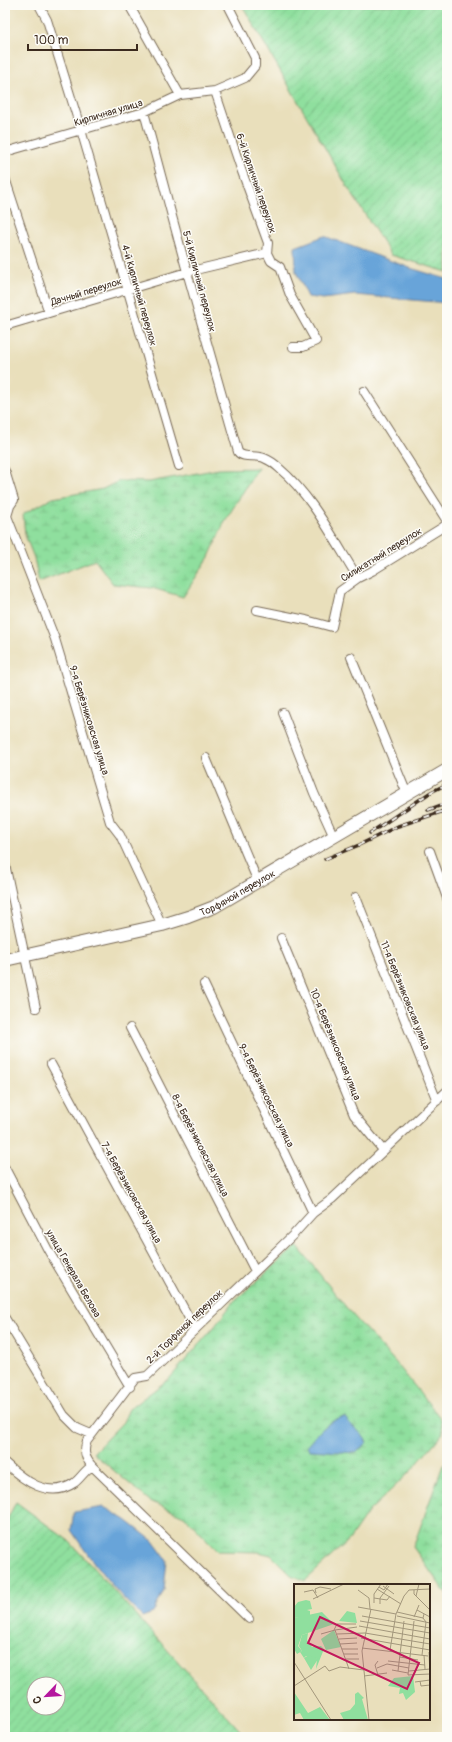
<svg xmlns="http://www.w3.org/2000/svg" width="452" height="1742" font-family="Pangolin,sans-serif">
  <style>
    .wetland { fill: url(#wetland-marsh); stroke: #65845e }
    .garden { fill: url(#garden-furrows); stroke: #65845e; fill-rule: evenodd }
    .water { fill: #68a4d9; stroke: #52677c }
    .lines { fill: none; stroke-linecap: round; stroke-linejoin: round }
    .street-casing { stroke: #786955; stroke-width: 10 }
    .secondary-casing { stroke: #786955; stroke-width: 14 }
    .street { stroke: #fff; stroke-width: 8 }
    .secondary { stroke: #fff; stroke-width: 12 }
    .rail-casing { stroke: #3b2a1e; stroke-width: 3.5 }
    .rail { stroke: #fdfcf7; stroke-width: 2; stroke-dasharray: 6; stroke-linecap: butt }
    .labels { text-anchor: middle; stroke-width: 3; stroke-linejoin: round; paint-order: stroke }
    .street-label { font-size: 10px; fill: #3b2a1e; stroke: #fdfcf7 }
    .inset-road { fill: none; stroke: #a3977c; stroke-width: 1 }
    .view { fill: #c2185b; fill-opacity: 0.15; stroke: #c2185b; stroke-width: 2 }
    .inset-edge { fill: none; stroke: #3b2a1e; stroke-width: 2 }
  </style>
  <defs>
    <pattern id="wetland-marsh" width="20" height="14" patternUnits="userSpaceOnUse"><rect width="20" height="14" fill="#8fdf9e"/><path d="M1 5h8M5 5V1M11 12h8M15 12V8" fill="none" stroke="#7cc088"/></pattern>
    <pattern id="garden-furrows" width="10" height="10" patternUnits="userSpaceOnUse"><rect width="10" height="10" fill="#8fdf9e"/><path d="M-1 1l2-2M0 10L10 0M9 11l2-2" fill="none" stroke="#7cc088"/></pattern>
  </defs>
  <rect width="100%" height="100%" fill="#fdfcf7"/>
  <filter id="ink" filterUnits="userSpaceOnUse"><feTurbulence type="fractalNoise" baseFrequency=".025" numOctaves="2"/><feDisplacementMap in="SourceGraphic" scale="8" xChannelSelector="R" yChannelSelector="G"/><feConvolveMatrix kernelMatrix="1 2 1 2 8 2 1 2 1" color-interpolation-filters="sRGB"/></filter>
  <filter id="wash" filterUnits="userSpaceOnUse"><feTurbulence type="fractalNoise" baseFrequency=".012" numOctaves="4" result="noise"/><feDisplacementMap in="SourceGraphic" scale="16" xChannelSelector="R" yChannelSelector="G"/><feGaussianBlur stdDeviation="0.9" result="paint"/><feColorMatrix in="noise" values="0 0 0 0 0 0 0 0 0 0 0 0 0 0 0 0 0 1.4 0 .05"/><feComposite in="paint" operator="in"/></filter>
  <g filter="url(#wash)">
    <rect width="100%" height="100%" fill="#e9dfbb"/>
    <path class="wetland" d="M 258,468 L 225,521 L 209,557 L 183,597 L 152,588 L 113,584 L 95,560 L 39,582 L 34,558 L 25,535 L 23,514 L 53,498 L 103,489 L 119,481 L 149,482 L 219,469 Z
      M 297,1246 L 350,1312 L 397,1364 L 441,1419 L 443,1433 L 410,1472 L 369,1511 L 349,1540 L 305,1581 L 291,1575 L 271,1555 L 259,1552 L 218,1551 L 184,1516 L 150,1501 L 93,1453 L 123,1422 L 129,1409 L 169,1379 L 215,1326 L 234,1301 Z
      M 443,1465 L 447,1465 L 447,1595 L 413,1547 Z"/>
    <path class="garden" d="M 242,5 L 447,5 L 447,272 L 391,255 L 347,186 Z
      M 16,1502 L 69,1541 L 246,1737 L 5,1737 L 5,1524 ZM 34,1684 L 58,1684 L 58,1708 L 34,1708 Z"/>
    <path class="water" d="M 324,236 L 410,268 L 447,279 L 447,303 L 355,295 L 323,299 L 308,297 L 296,272 L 295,247 Z
      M 345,1417 C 352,1429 361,1429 367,1443 L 356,1453 L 310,1450 L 307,1446 C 316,1435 330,1418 345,1417 Z
      M 104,1507 L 126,1520 L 153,1541 L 167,1560 L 164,1590 L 153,1613 L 142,1617 C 113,1589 93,1563 71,1530 L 74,1512 Z"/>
  </g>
  <g filter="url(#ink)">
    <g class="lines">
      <defs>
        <path id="street" d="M 39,5 L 47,20 L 81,130 L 179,466
          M 129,5 L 180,95
          M 215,91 L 241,169 L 268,243 L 267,253 L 271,261 L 280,267 L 290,295 L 316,341 L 303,347 L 293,347
          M 144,112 L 187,272 L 238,452 C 243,459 256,454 264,458 C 269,460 275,464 279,468 C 313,497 334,540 358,578
          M 5,152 L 144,112 L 180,95 L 215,91 L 245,78 L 255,66 L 255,58 L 228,5
          M 5,178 L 49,313
          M 5,326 L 187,272 L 267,253
          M 364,391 L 447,521
          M 5,471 L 14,500 L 10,506 L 7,516
          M 7,516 L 55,639 L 110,822 L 120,835 L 162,925
          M 257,610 L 306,620 L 332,627 L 340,591 L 358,578 L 372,571 L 443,527 L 447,523
          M 351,657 L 407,794
          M 283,713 L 314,793 L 334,837
          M 206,758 L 258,882
          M 430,851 L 447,898
          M 5,864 L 36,1008
          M 356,897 L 437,1101
          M 281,938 L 354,1115 L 383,1150
          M 204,984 L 313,1213
          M 130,1028 L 255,1271
          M 51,1064 L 195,1329
          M 5,1168 L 48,1250 L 130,1387
          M 5,1318 L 64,1415 L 77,1428 L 91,1434
          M 5,1463 C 23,1480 49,1500 74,1483 C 80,1479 84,1471 92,1466
          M 249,1619 L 92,1466 C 85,1458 83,1451 87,1441 L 135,1378 L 147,1376 L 294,1234 L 313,1213 L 332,1199 L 447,1091"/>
        <g id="secondary">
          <path id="s1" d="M 5,960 L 162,925 L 188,917 L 214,907 L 447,770"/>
        </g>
      </defs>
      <use href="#street" class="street-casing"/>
      <use href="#secondary" class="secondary-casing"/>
      <use href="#street" class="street"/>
      <use href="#secondary" class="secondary"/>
      <defs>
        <path id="rail" d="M 428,810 L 447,803
          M 370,833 L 431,792 L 447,784
          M 325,859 L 359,845 L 398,826 L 447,810"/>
      </defs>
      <use href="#rail" class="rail-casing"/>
      <use href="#rail" class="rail"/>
    </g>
  </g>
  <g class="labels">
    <g class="street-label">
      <text transform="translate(108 112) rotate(-17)" y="4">Кирпичная улица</text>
      <text transform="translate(257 183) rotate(71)" y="4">6-й Кирпичный переулок</text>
      <text transform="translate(200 281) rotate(75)" y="4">5-й Кирпичный переулок</text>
      <text transform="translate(86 291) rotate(-17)" y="4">Дачный переулок</text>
      <text transform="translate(140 295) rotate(74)" y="4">4-й Кирпичный переулок</text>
      <text transform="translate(381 554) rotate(-32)" y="4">Силикатный переулок</text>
      <text transform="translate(90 720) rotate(73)" y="4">9-я Берёзниковская улица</text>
      <text dy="4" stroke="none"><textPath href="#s1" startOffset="243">Торфяной переулок</textPath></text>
      <text transform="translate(406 995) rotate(68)" y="4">11-я Берёзниковская улица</text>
      <text transform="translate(336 1044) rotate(68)" y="4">10-я Берёзниковская улица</text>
      <text transform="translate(267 1095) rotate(64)" y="4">9-я Берёзниковская улица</text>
      <text transform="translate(201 1145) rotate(63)" y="4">8-я Берёзниковская улица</text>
      <text transform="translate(132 1192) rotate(61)" y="4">7-я Берёзниковская улица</text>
      <text transform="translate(74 1273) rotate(60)" y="4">улица Генерала Белова</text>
      <text transform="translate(184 1326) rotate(-44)" y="4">2-й Торфяной переулок</text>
    </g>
  </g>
  <g transform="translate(294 1584)">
    <rect width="136" height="136" fill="#e9dfbb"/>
    <path d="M 12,16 L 16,17 L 18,25 L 13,26 L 16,27 L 16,32 L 0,34 L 0,23 L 4,18 ZM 53,27 L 61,29 L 63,39 L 45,37 ZM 40,46 L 47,63 L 32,66 L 27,55 ZM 14,49 L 13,56 L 18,63 L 27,62 L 30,65 L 22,85 L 23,75 L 12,72 L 10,74 L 6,68 L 8,67 L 5,62 L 8,51 ZM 0,108 L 14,129 L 26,123 L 36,136 L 10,136 L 6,129 L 0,131 Z" fill="#8fdf9e"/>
    <path d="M 28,28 L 40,40 L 8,51 L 4,62 L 8,67 L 3,70 L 0,65 L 0,34 ZM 15,71 L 24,75 L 17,86 L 10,74 ZM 119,92 L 121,108 L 112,116 L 109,109 L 105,110 L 106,104 L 94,102 L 100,94 ZM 64,108 L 70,114 L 68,115 L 74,136 L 50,136 L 46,129 L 56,126 L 61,120 L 61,110 Z" fill="#8fdf9e"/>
    <path class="inset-road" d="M 89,2 L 100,10M 85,3 L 90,6 L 94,0M 83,5 L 107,20M 64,6 L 75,14 L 76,25M 120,6 L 120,10 L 136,26M 10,8 L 19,6 L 24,14M 22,9 L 21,5 L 26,3 L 37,5M 122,12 L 125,0M 80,14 L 93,16 L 96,12M 19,15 L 50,0M 80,19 L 80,10 L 87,0M 86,20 L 86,14 L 95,2M 64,23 L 102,30M 123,26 L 136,33M 103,28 L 129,34 L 130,30M 68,32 L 136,44M 103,32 L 136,39M 120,33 L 125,21M 66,37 L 136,49M 120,37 L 114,91 L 136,90M 65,42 L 136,55M 40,46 L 43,40 L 62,40M 41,46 L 63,43M 71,49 L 136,60M 27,50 L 41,46 L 55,85M 43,50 L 71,49M 67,54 L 136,66M 45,55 L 63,54M 46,60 L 63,59M 68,64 L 134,72M 48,65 L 64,65M 96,66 L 102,30 L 110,12 L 115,6 L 136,5M 135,68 L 136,94M 50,70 L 64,70M 128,71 L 132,38 L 129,34M 130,71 L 131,85M 106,73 L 124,76M 51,75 L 65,75M 94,77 L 131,81M 0,78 L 37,136M 83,84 L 93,80 L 115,84M 98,86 L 114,89M 104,87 L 110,37M 115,87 L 136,85M 84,91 L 81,81 L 84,77M 70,92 L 93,89M 126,97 L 127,102 L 136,101M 121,98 L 136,96M 0,102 L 31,82 L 35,87 L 46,83 L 70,86M 75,136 L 68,67 L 77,25"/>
    <path class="view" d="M 26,33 L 125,79 L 113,105 L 14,59 Z"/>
    <rect width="136" height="136" class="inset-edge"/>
  </g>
  <rect width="452" height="1742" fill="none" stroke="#fdfcf7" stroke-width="20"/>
  <g transform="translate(46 1696) rotate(245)"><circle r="19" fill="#fdfcf7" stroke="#afa8a0"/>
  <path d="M0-3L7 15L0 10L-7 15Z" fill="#b5179e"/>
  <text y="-6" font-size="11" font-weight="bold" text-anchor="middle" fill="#3b2a1e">С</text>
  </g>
  <path d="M28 44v6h109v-6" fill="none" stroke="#3b2a1e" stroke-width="2"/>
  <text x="34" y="44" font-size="12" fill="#3b2a1e" stroke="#fdfcf7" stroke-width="3" paint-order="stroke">100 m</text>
</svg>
